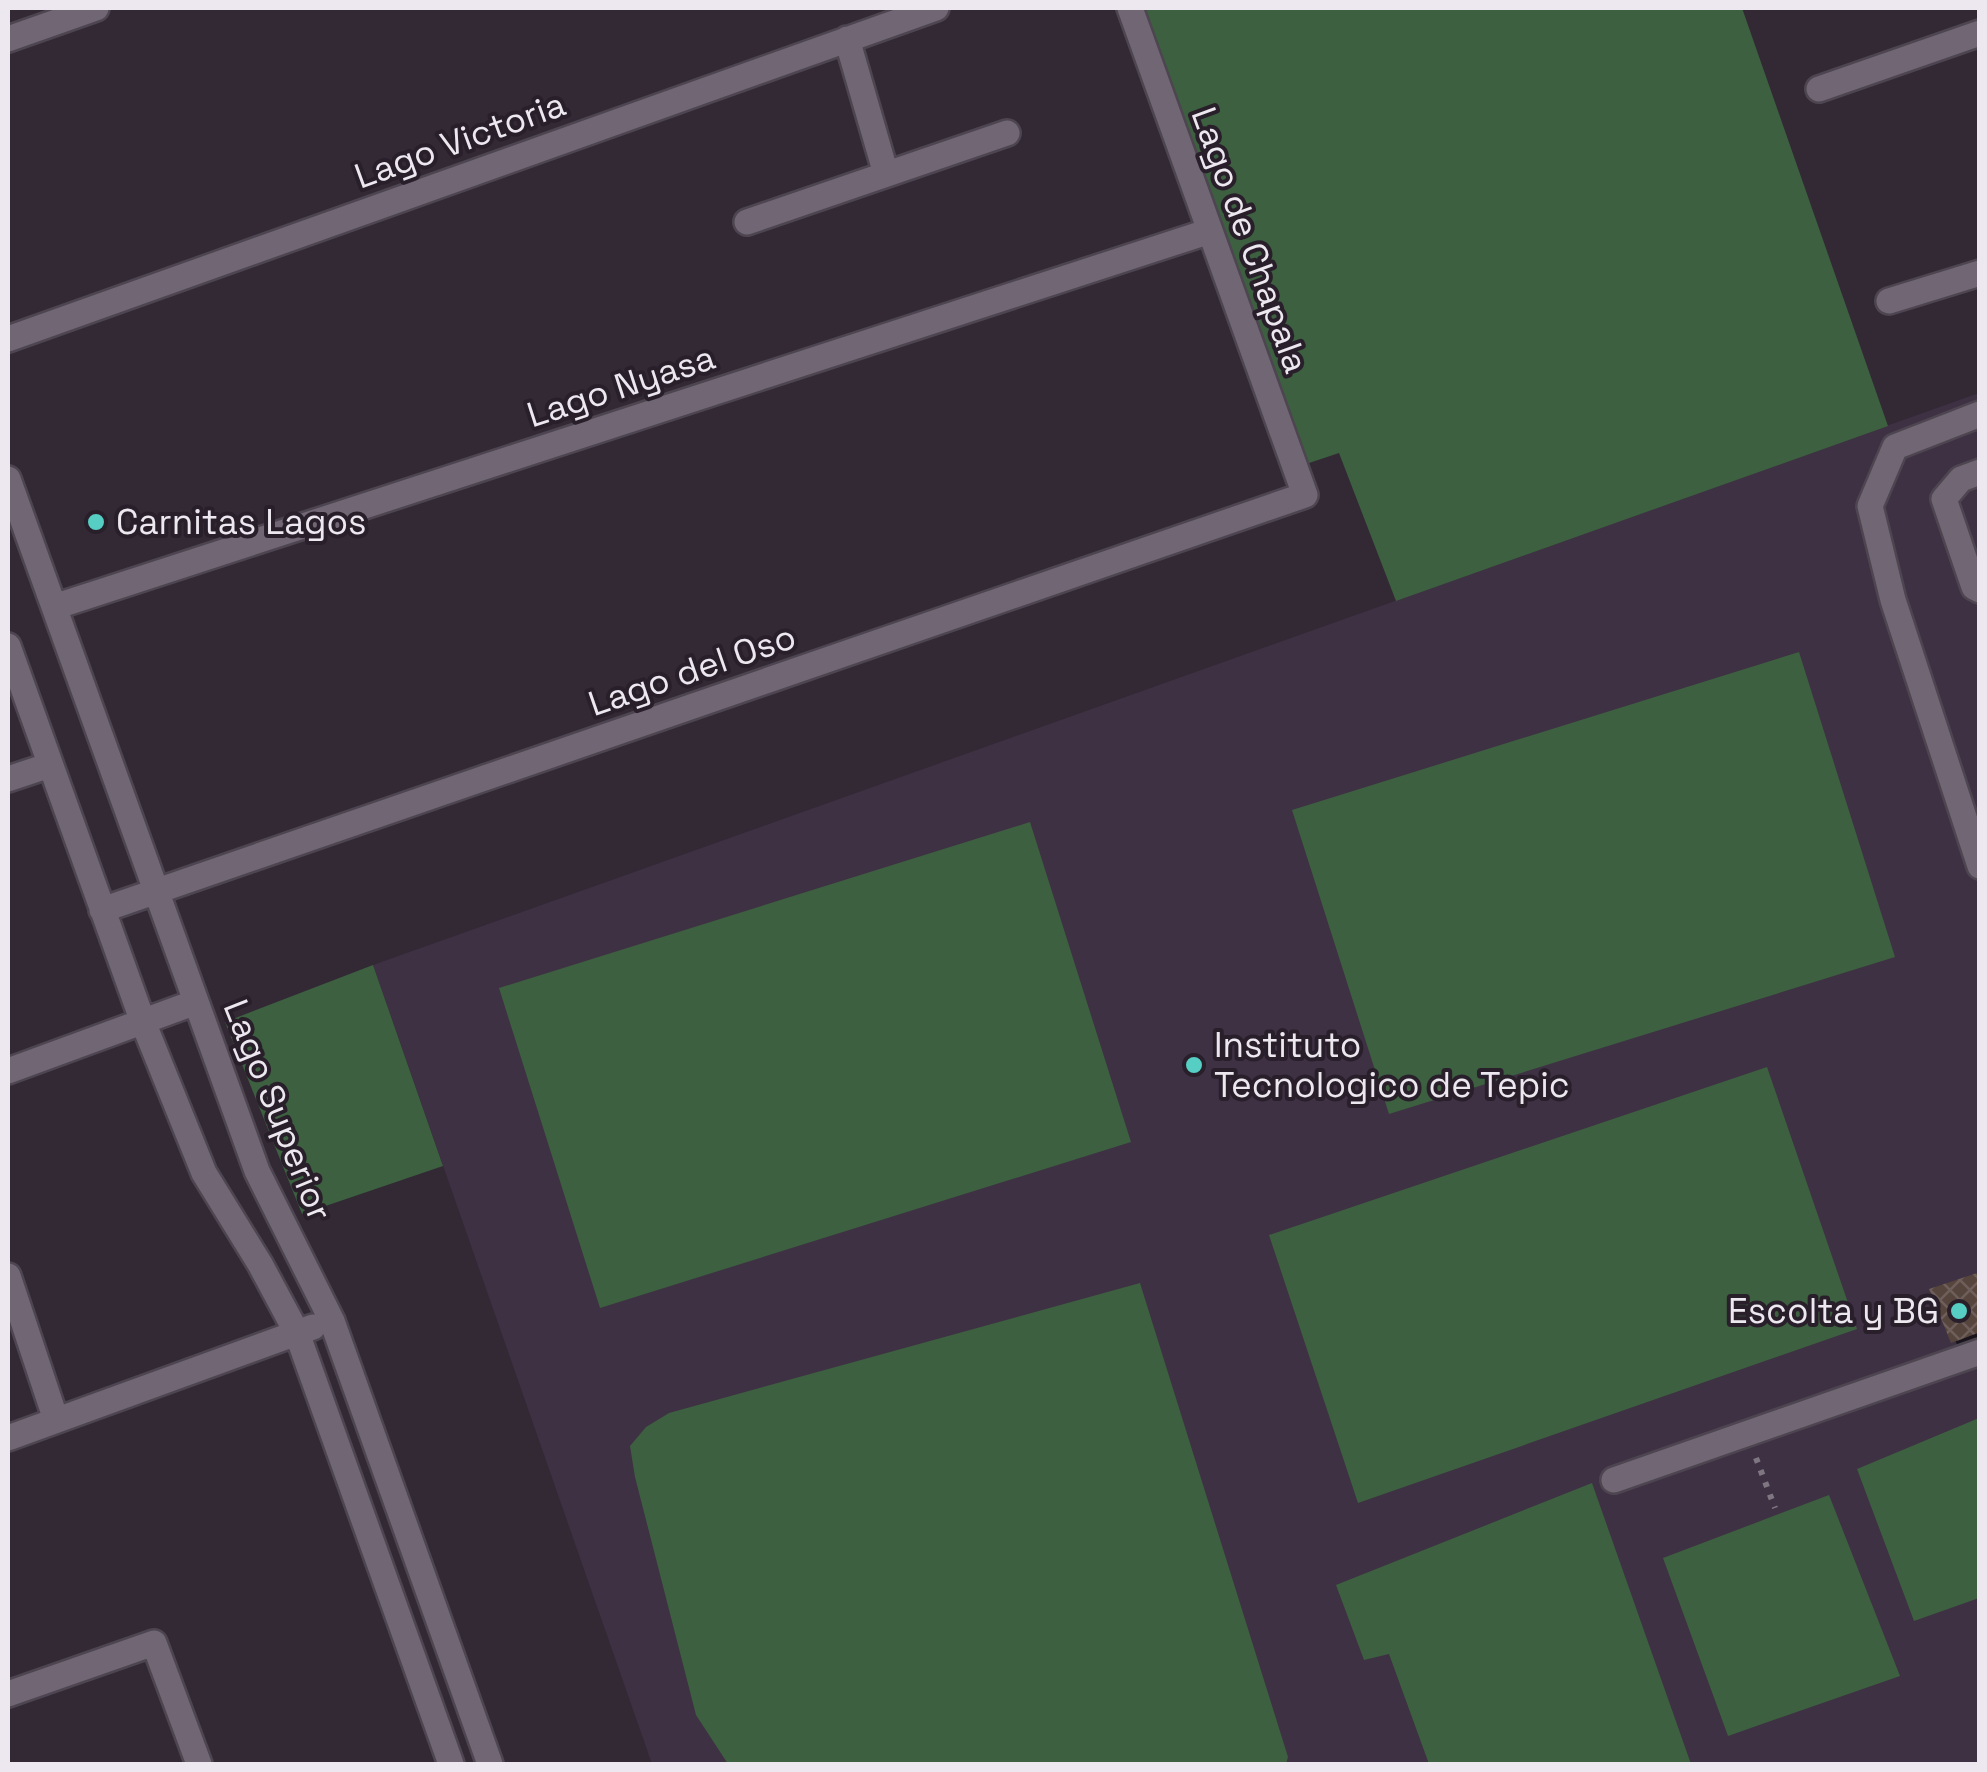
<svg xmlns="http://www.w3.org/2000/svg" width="1987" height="1772" font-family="'Space Grotesk',sans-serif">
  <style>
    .built { fill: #3e3143 }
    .grass { fill: #3d6040 }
    .building { fill: url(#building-cross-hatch); filter: url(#shadow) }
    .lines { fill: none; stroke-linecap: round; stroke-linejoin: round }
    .minor-casing { stroke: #4d4550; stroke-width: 30 }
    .path { stroke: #7e7781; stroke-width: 6; stroke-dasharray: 5 8; stroke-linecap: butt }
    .minor { stroke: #706674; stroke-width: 25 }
    .poi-dot { fill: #56cec3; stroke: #281f2b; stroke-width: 4 }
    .labels { text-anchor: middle; stroke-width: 8; stroke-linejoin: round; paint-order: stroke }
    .street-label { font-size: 35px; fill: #ede8f0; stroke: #281f2b }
    .poi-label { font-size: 35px; fill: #ede8f0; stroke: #281f2b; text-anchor: start }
  </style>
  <defs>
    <pattern id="building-cross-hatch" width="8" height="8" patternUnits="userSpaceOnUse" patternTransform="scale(2.5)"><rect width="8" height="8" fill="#55443e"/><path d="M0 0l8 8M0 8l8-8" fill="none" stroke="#6e5f5a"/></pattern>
    <filter id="shadow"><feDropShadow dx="9" dy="9" stdDeviation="0" flood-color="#0009"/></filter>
  </defs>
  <rect width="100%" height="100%" fill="#322935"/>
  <path class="built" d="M 1979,393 L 1979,1764 L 652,1764 L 373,965 Z"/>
  <path class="grass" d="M 1139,8 L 1742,8 L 1888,426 L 1396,601 L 1339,453 L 1303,465 Z
    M 1799,652 L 1895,957 L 1389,1114 L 1292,810 Z
    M 1030,822 L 1131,1142 L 600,1308 L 499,988 Z
    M 373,965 L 443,1166 L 302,1214 L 225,1022 Z
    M 1767,1067 L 1857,1329 L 1358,1503 L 1269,1235 Z
    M 1140,1283 L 1288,1757 L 1286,1764 L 728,1764 L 696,1715 L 635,1477 L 630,1446 L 646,1427 L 669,1413 Z
    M 1979,1418 L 1979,1598 L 1914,1621 L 1857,1469 Z
    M 1592,1483 L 1691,1764 L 1429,1764 L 1389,1654 L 1364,1660 L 1336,1585 Z
    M 1829,1495 L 1900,1676 L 1728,1736 L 1663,1558 Z"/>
  <path class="building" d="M 1980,1272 L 1980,1332 L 1951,1343 L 1929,1289 Z"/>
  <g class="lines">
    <defs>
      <path id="minor" d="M 8,39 L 96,8
        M 847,39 L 886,174
        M 1819,89 L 1980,33
        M 747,222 L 1007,133
        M 1889,301 L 1980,273
        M 8,339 L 936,8
        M 1980,414 L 1895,447 L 1870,506 L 1893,600 L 1980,866
        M 1980,472 L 1961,479 L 1944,499 L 1974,587 L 1980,590
        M 8,479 L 257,1171 L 332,1321 L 490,1764
        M 54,607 L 1210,231
        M 8,646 L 143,1022 L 204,1173 L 260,1264 L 297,1333 L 451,1764
        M 8,779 L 50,765
        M 102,910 L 1305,495 L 1130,8
        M 8,1071 L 196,1002
        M 8,1276 L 56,1420
        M 8,1438 L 313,1327
        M 1614,1480 L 1980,1352
        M 8,1694 L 154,1643 L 199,1764"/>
    </defs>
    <use href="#minor" class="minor-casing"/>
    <path class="path" d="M 1756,1458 L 1775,1508"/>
    <use href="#minor" class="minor"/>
  </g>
  <g class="poi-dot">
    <circle cx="96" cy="522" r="10"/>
    <circle cx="1194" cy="1065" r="10"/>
    <circle cx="1959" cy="1311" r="10"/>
  </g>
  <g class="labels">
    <g class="street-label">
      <text transform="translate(460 140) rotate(-20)" y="12">Lago Victoria</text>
      <text transform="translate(1250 240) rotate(70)" y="12">Lago de Chapala</text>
      <text transform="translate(621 386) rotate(-18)" y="12">Lago Nyasa</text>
      <text transform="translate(692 670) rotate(-19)" y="12">Lago del Oso</text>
      <text transform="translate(278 1110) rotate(68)" y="12">Lago Superior</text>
    </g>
    <g class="poi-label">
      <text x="116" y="534">Carnitas Lagos</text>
      <text x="1214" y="1057">Instituto<tspan x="1214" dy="40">Tecnologico de Tepic</tspan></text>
      <text x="1939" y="1323" text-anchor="end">Escolta y BG</text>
    </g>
  </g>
  <rect width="1987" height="1772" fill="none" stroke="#ede8f0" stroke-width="20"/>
</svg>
